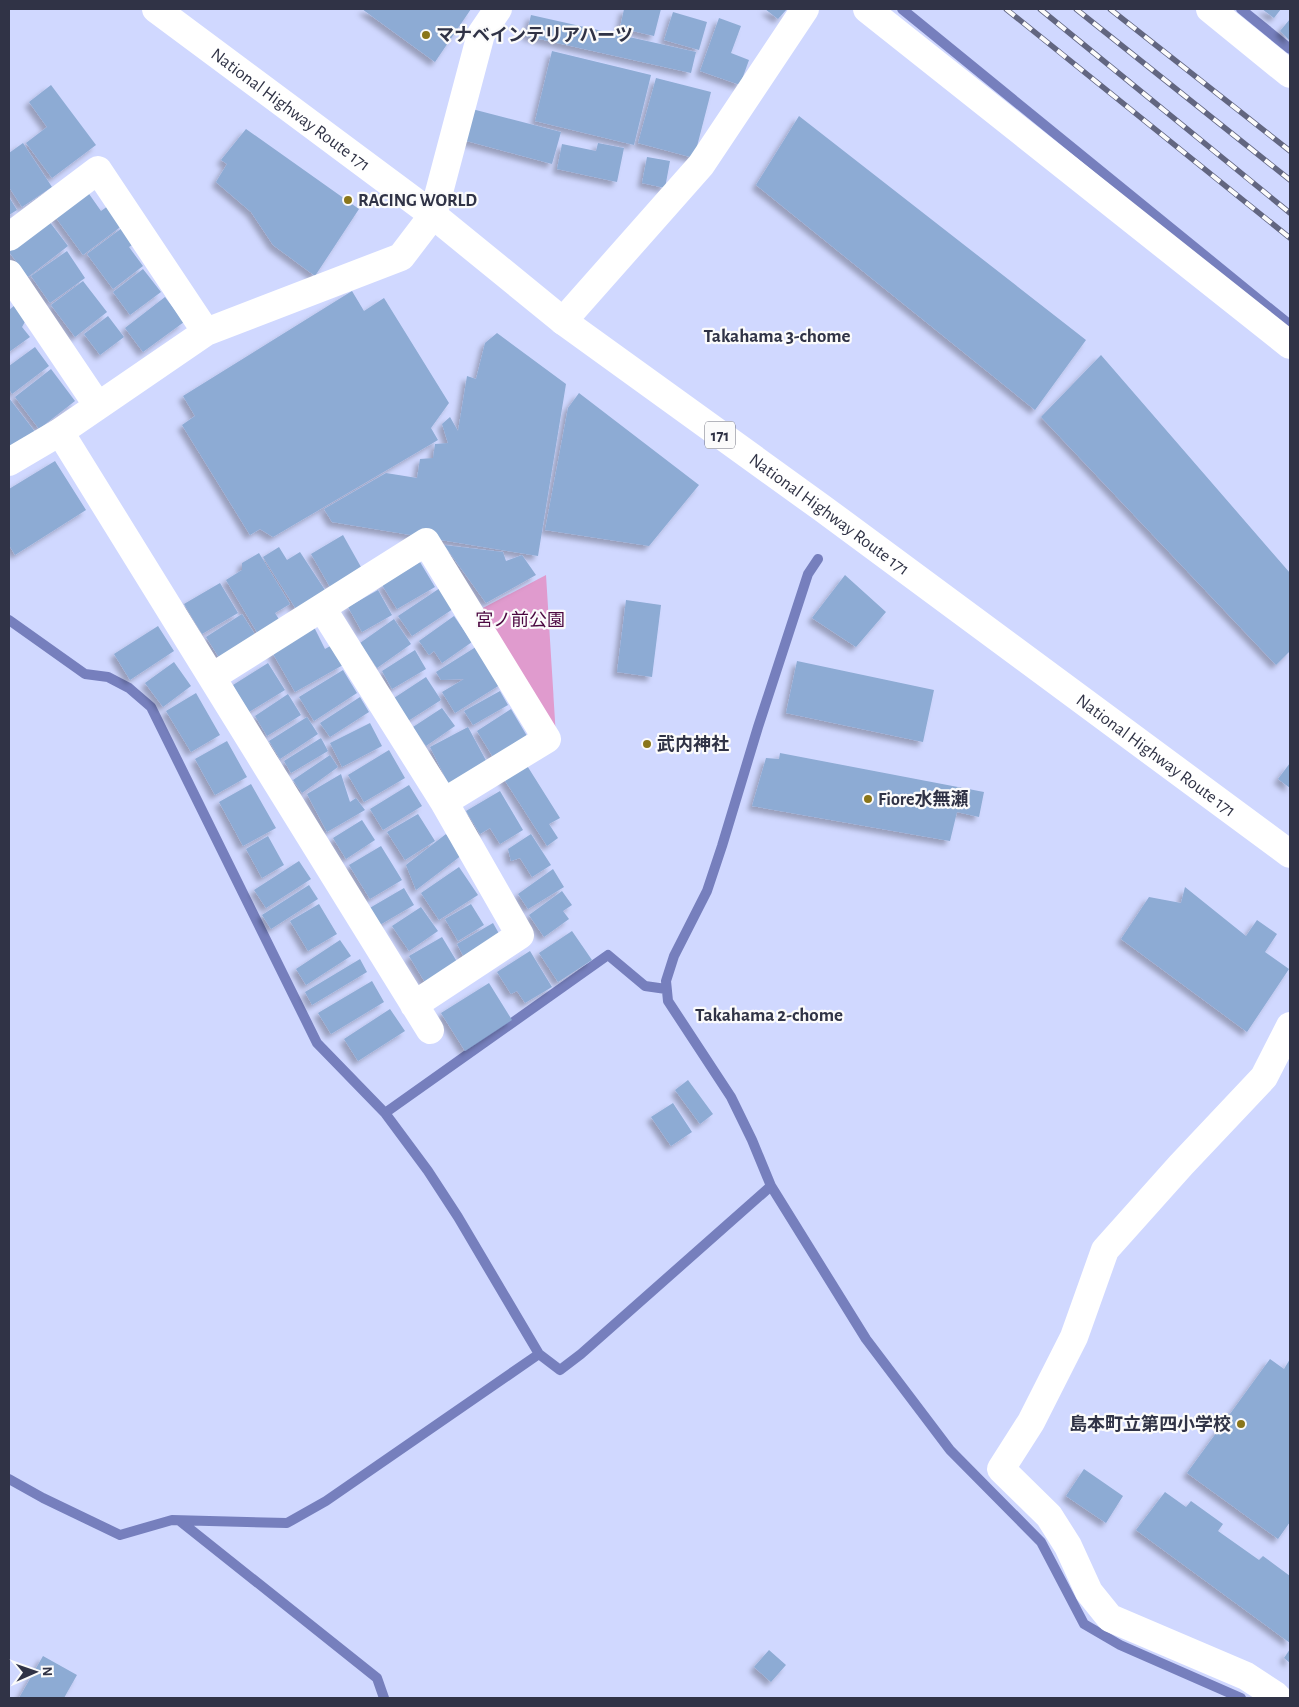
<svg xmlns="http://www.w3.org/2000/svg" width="1299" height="1707" font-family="'Alegreya Sans','Noto Sans JP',sans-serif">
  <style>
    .green { fill: #e09bce }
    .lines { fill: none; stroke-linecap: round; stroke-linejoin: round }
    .stream { stroke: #767fbd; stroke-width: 10 }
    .building { fill: #8dabd4; filter: url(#shadow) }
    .minor { stroke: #fff; stroke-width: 28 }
    .highway { stroke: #fff; stroke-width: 28 }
    .rail-casing { stroke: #626680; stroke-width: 5.5 }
    .rail { stroke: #fbfbfb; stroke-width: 4; stroke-dasharray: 11; stroke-linecap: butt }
    .poi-dot { fill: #8a761a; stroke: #fbfbfb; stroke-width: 2 }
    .labels { text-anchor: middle; stroke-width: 4.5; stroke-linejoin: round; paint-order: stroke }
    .shield { fill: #fbfbfb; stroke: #6d6f7c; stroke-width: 1 }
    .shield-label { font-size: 16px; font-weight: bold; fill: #303346 }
    .poi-label { font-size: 18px; font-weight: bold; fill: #303346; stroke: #fbfbfb; text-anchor: start }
    .street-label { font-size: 18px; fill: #303346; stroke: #fbfbfb }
    .park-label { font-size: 18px; fill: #4b0740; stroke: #fbfbfb }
    .neighbourhood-label { font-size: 19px; font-weight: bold; fill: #303346; stroke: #fbfbfb }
  </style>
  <defs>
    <filter id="shadow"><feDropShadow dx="-4.5" dy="4.5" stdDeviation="2.5" flood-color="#0004"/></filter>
  </defs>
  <rect width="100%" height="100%" fill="#d0d8ff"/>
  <path class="green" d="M 546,575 L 556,737 L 481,609 Z"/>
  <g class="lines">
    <path class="stream" d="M 902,9 L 1290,325
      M 1241,9 L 1290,49
      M 9,620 L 85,674 L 108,677 L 129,688 L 151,707 L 317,1043 L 385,1113 L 428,1171 L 458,1217 L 539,1354
      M 385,1113 L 608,955 L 645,986 L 666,989
      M 771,1186 L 752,1140 L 731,1097 L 668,1001 L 666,981 L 674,956 L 707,891 L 722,846 L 758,727 L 808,574 L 818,559
      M 9,1479 L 43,1498 L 120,1535 L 172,1520 L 287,1523 L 326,1501 L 539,1354 L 560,1370 L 581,1354 L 771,1186 L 866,1339 L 950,1450 L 1041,1542 L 1084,1624 L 1120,1645 L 1241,1698
      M 180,1521 L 377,1678 L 384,1698"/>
  </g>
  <path class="building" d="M 362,9 L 471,9 L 435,62 Z
    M 624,9 L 661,9 L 654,36 L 620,28 Z
    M 765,9 L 787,9 L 778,19 Z
    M 1262,9 L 1281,9 L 1274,18 Z
    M 673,12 L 707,22 L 699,50 L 664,40 Z
    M 531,15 L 696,52 L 691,73 L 526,36 Z
    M 719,18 L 741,26 L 731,53 L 749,60 L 740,85 L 700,71 Z
    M 1290,19 L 1290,41 L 1280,31 Z
    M 552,51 L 651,75 L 634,145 L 535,121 Z
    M 656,78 L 711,92 L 694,158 L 638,143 Z
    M 51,85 L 96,145 L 52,178 L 26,143 L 47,127 L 29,102 Z
    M 472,109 L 561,132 L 552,164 L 463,140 Z
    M 799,116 L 1086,340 L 1035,410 L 756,185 Z
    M 246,129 L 359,209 L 315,276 L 273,245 L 251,212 L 216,182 L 227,164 L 221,160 Z
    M 23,143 L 52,187 L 22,207 L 9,187 L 9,153 Z
    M 598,143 L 624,148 L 617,182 L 557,169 L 562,144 L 596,151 Z
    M 647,157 L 670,161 L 665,188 L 642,183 Z
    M 87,191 L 101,211 L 108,206 L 123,225 L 83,255 L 54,215 Z
    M 9,197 L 17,210 L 9,215 Z
    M 49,221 L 68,246 L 28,277 L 9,252 Z
    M 122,228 L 134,244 L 129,247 L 143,266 L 113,289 L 87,254 Z
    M 67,251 L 85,278 L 50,303 L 31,276 Z
    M 143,269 L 161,292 L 130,315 L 113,292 Z
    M 83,281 L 107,312 L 75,337 L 51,305 Z
    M 352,291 L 364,311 L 384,298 L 449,403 L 431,428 L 438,440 L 273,537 L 260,529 L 250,535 L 182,425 L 195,416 L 183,396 Z
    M 165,297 L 184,322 L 143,352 L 125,328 Z
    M 15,305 L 26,320 L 22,327 L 30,337 L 9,352 L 9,310 Z
    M 108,316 L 124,337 L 100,355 L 84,334 Z
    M 497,333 L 566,384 L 538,556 L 332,522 L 324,509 L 386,473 L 417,478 L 420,459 L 433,458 L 435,444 L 448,443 L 442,424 L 450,417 L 458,431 L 467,376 L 476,379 L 485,343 Z
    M 35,347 L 49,366 L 12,394 L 9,389 L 9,366 Z
    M 1101,355 L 1290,573 L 1290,651 L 1276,665 L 1041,417 Z
    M 51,369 L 75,401 L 39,429 L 15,397 Z
    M 579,393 L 699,485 L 649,546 L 545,530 L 568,408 Z
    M 9,398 L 36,433 L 9,447 Z
    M 55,461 L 86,510 L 15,555 L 9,545 L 9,489 Z
    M 343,535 L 361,567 L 330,587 L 311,554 Z
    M 444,545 L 503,552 L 506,561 L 522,555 L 536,575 L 486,603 Z
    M 279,547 L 287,560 L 300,552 L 325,590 L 296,609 L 263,557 Z
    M 259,553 L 290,604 L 275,613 L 280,621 L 258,634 L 226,580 L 242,570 L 242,563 Z
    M 420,562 L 435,587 L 397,609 L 382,585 Z
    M 845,575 L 886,612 L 856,647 L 812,618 Z
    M 220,583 L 238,613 L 202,634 L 184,604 Z
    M 440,588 L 453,609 L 412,636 L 398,616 Z
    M 378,590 L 392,615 L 362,632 L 348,607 Z
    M 626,600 L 661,605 L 652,677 L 617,672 Z
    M 242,614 L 256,636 L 220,659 L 206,637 Z
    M 454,616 L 472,642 L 442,663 L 434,651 L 429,655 L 419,641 Z
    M 394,619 L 411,644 L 377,668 L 360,643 Z
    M 158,626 L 174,651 L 130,680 L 114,654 Z
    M 314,627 L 325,649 L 332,645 L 343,665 L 295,692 L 272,652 Z
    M 479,645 L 503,683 L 455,713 L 442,692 L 464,679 L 441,680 L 436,672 Z
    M 415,650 L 426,669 L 392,689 L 382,671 Z
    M 797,661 L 934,690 L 923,742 L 786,713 Z
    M 174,662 L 191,686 L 163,707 L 145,683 Z
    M 268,663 L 285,690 L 249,712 L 233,685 Z
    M 343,670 L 357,693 L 314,721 L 299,697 Z
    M 426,677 L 441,700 L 408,721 L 394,698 Z
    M 500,691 L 508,705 L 473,725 L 464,711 Z
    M 196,693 L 220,735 L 191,752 L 166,711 Z
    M 288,694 L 301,715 L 267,736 L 255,716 Z
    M 360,697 L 369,712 L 330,737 L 320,723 Z
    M 442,708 L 455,726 L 426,746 L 413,727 Z
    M 511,709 L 530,741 L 496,762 L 477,731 Z
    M 307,717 L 318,734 L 280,759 L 269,741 Z
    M 370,723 L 382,746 L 342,767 L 330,743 Z
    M 468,727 L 489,766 L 450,787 L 430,747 Z
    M 321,738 L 328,751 L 291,773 L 284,761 Z
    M 227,741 L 247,777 L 215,795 L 195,759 Z
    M 389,750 L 405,778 L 364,802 L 348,775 Z
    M 780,753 L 984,792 L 979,817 L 957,812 L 950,841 L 752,806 L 766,758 L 779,759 Z
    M 330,755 L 338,767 L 302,793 L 293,780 Z
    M 1290,763 L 1290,788 L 1278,779 Z
    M 526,764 L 560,818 L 549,824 L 558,838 L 547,846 L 502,776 Z
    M 341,774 L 350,802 L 356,798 L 365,810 L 327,832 L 307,794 Z
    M 251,784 L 276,828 L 243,846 L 219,802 Z
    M 409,785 L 422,806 L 383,830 L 370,809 Z
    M 500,791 L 523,830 L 500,844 L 490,828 L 480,834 L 466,811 Z
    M 418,814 L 435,841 L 405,860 L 387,832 Z
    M 362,820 L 375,840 L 346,859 L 333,838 Z
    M 446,834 L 462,855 L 416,890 L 406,865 Z
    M 531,834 L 551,865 L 532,877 L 520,858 L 511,861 L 508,849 Z
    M 268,836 L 284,865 L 262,878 L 246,849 Z
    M 381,846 L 402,880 L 370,899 L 349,865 Z
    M 299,861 L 311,879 L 266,908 L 254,890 Z
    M 459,867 L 478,895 L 439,920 L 421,893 Z
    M 553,869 L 564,887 L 528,909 L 518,894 Z
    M 309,885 L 318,899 L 271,929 L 262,915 Z
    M 1185,887 L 1246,936 L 1257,920 L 1277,934 L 1265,952 L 1289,969 L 1247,1032 L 1121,939 L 1149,897 L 1181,903 Z
    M 404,888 L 414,905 L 378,926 L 368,909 Z
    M 562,891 L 572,905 L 563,911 L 569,919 L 544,937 L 529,915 Z
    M 319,904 L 337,934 L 308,951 L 290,921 Z
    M 471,904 L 484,925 L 458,941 L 445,919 Z
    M 421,907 L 438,931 L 409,951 L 392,926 Z
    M 493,923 L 502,939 L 466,961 L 457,944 Z
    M 572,931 L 592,960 L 558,982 L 539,953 Z
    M 442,937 L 459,965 L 426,984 L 409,956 Z
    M 340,940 L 351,956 L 306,985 L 296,969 Z
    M 530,951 L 552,987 L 525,1003 L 517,991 L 511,994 L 497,972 Z
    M 360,959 L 367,972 L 312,1005 L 305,992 Z
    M 372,981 L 384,1002 L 331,1034 L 318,1013 Z
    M 489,983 L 512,1020 L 465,1051 L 441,1013 Z
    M 390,1009 L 405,1031 L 358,1061 L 344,1039 Z
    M 688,1080 L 713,1114 L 700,1124 L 675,1090 Z
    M 673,1103 L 692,1132 L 671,1146 L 651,1117 Z
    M 1270,1359 L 1284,1369 L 1290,1359 L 1290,1522 L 1278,1539 L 1187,1473 Z
    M 1084,1469 L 1123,1496 L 1106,1523 L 1066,1496 Z
    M 1165,1492 L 1186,1507 L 1191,1501 L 1223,1524 L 1218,1531 L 1259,1560 L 1263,1556 L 1290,1576 L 1290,1643 L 1136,1530 Z
    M 1290,1649 L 1290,1663 L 1284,1658 Z
    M 769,1650 L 786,1665 L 771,1682 L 754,1667 Z
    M 43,1656 L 77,1675 L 64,1698 L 19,1698 Z"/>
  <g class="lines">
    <path class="minor" d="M 867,9 L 1290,345
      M 1210,9 L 1290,74
      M 9,237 L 98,170 L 206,332
      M 9,274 L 98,406
      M 563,321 L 701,165 L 805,9
      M 60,432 L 430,1030
      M 9,462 L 60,432 L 206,332 L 401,257 L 433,215 L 481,34 L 498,9
      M 322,608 L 444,802
      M 212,677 L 426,542 L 547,739 L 444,802 L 520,935 L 414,1005
      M 1278,1698 L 1275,1695 L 1246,1676 L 1110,1618 L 1089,1592 L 1068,1546 L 1049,1516 L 1001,1469 L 1031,1422 L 1074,1337 L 1105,1250 L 1181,1165 L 1264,1077 L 1290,1026"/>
    <path class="highway" id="s1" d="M 156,9 L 433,215 L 563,321 L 822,508 L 1290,854"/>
    <defs>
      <path id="rail" d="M 1006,9 L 1290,238
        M 1040,9 L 1290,213
        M 1076,9 L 1290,180
        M 1110,9 L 1290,151"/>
    </defs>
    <use href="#rail" class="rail-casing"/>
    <use href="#rail" class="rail"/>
  </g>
  <g class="poi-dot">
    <circle cx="426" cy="35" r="5"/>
    <circle cx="348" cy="200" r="5"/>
    <circle cx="647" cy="744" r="5"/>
    <circle cx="868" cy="799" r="5"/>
    <circle cx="1241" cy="1424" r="5"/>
  </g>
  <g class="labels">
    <rect class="shield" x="705" y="421.5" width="30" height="27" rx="4"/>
    <g class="shield-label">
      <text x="720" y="441">171</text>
    </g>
    <g class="poi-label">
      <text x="436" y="41">マナベインテリアハーツ</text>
      <text x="358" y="206">RACING WORLD</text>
      <text x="657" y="750">武内神社</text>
      <text x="878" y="805">Fiore水無瀬</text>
      <text x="1231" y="1430" text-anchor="end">島本町立第四小学校</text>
    </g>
    <g class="street-label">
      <text dy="6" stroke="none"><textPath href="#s1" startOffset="168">National Highway Route 171</textPath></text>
      <text dy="6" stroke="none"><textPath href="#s1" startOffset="842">National Highway Route 171</textPath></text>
      <text dy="6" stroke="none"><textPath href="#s1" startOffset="1248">National Highway Route 171</textPath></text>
    </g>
    <g class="park-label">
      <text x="520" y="626">宮ノ前公園</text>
    </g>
    <g class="neighbourhood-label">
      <text x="777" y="342">Takahama 3-chome</text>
      <text x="769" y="1021">Takahama 2-chome</text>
    </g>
  </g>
  <rect width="1299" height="1707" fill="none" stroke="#303346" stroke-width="20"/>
  <g transform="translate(35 1672) rotate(88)" stroke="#fbfbfb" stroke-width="4" paint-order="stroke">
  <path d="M0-4L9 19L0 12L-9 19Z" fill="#303346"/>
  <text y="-8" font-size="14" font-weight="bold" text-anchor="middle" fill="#303346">N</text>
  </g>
</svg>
